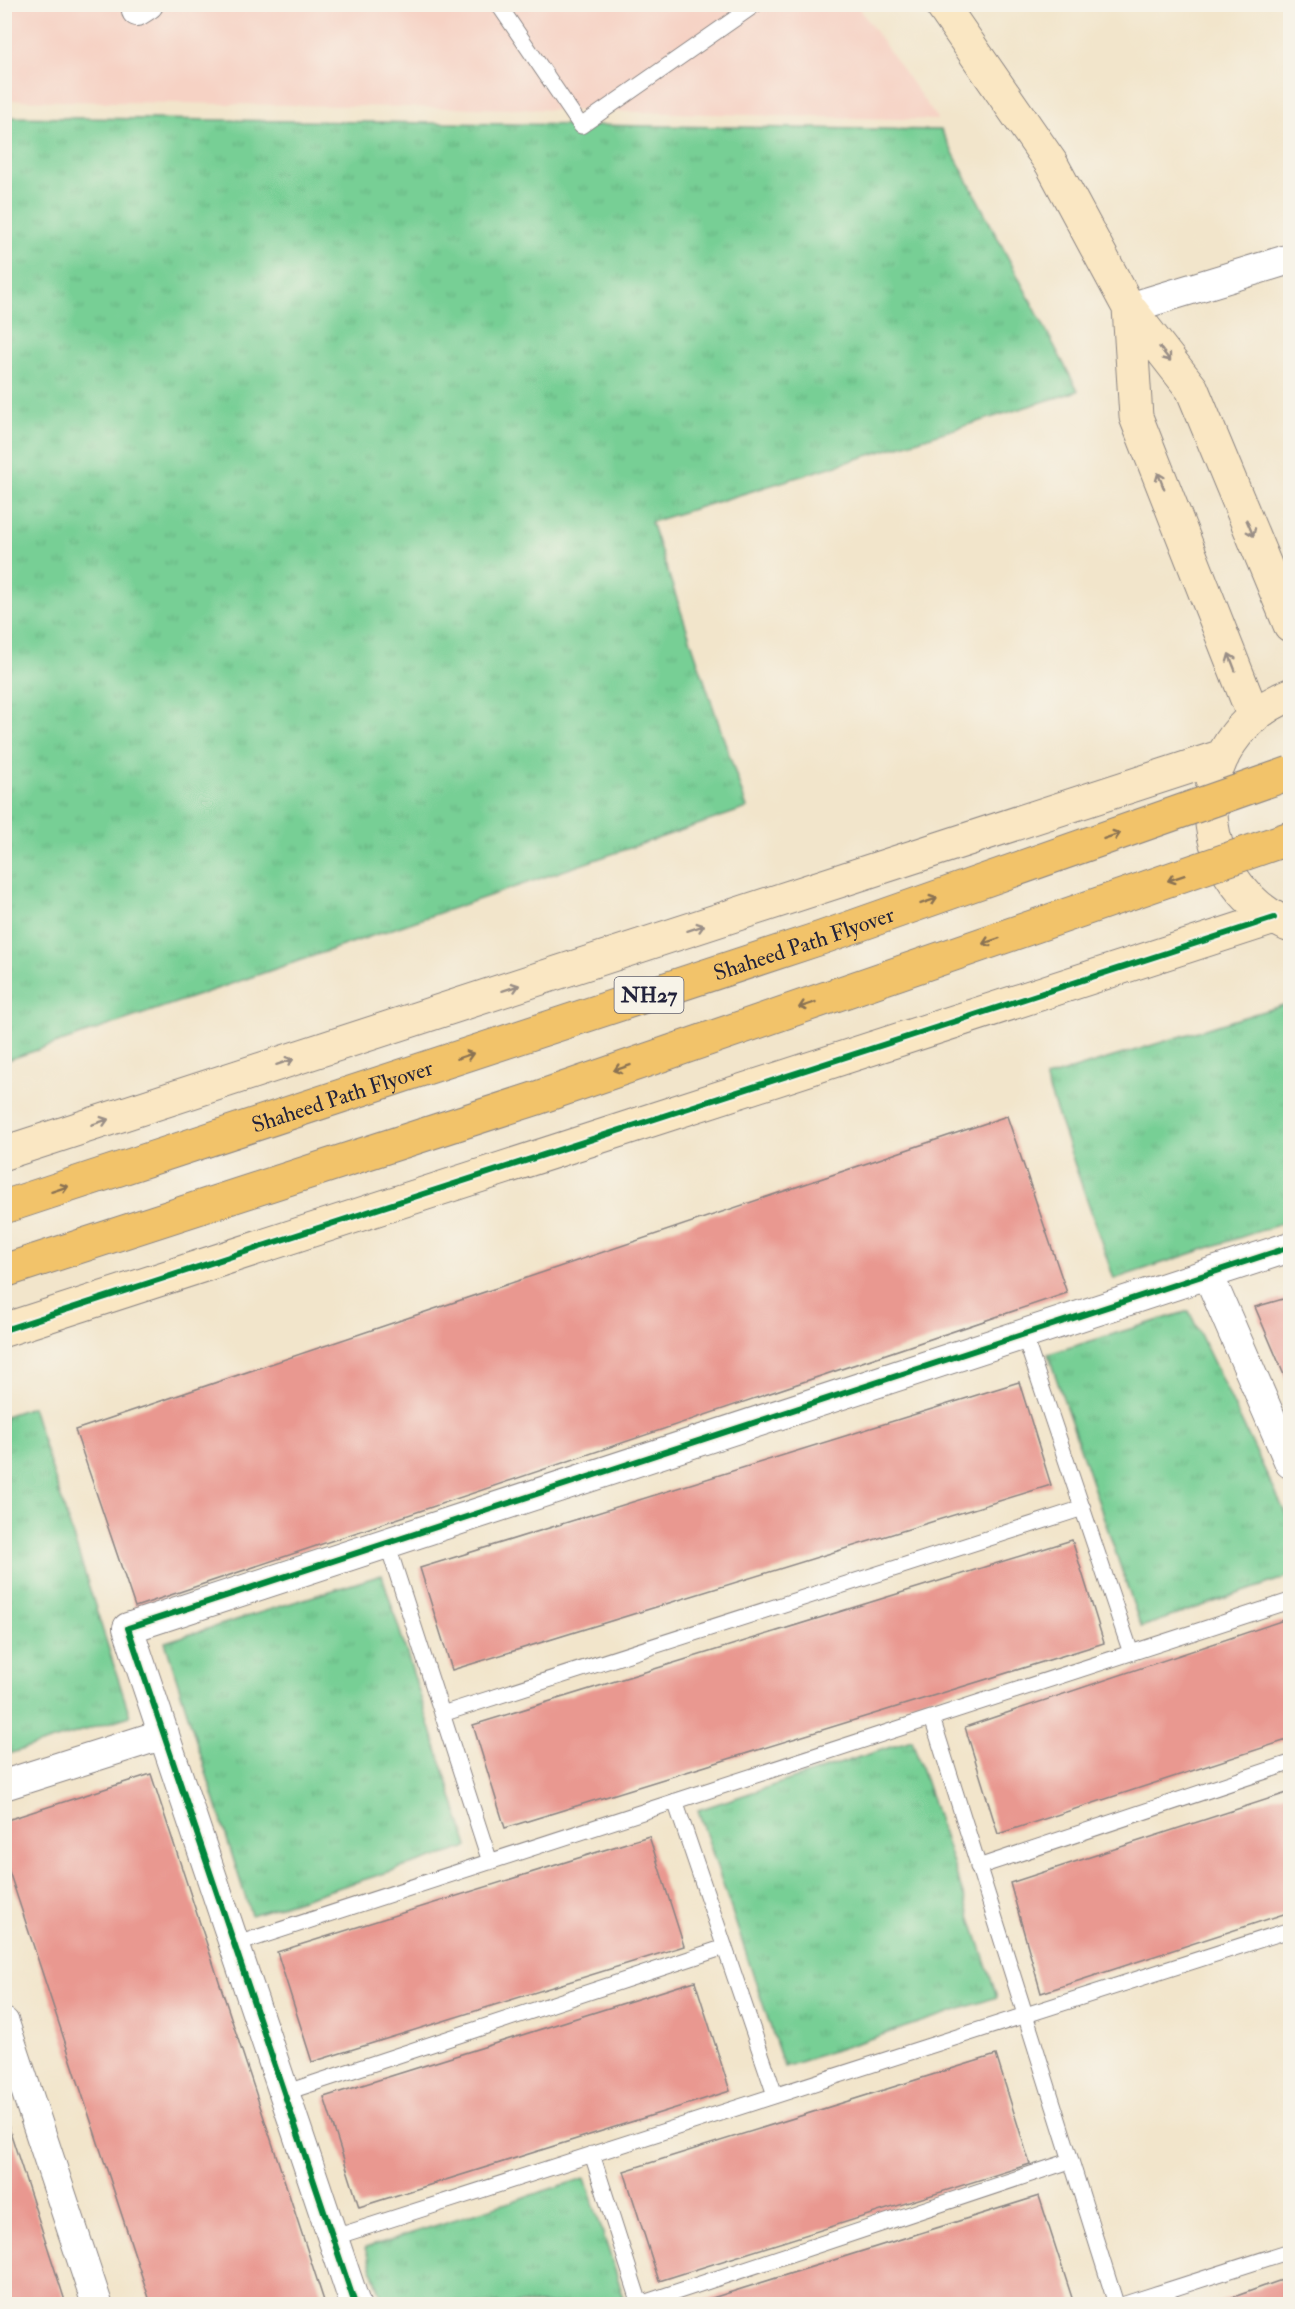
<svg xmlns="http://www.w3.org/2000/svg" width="1295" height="2309" font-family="'IM FELL Double Pica',serif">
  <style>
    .built { fill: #f6d2c4 }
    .grass { fill: url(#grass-tufts); stroke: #4c7868; stroke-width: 1.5 }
    .building { fill: #e99890 }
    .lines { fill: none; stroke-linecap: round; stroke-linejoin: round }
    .lane-casing { stroke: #8a8483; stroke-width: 17 }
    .street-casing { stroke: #8a8483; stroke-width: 32 }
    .secondary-casing { stroke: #8a8483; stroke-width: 35 }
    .lane { stroke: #fff; stroke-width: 15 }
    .street { stroke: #fff; stroke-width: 30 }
    .secondary { stroke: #fae7c3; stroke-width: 33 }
    .highway-bridge-casing { stroke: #8a8483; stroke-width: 35; stroke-linecap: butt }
    .highway-bridge { stroke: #f2c36a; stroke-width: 33 }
    .cycleway-casing { stroke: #f7f3e8; stroke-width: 10 }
    .cycleway { stroke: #00873e; stroke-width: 6 }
    .oneway { stroke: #998e86 }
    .oneway2 { stroke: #8a7252 }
    .labels { text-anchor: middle; stroke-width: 6; stroke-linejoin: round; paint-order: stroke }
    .shield { fill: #f7f3e8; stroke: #62616f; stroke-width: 1.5 }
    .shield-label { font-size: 21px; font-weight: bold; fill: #22223b }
    .street-label { font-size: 22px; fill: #22223b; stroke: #f7f3e8 }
  </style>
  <defs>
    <pattern id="grass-tufts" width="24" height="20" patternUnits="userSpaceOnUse" patternTransform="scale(1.5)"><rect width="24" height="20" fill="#77cf95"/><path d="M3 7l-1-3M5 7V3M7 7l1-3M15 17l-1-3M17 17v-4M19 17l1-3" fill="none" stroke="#67b181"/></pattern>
  </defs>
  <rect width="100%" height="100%" fill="#f7f3e8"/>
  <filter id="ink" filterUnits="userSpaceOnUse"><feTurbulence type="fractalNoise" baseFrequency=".0167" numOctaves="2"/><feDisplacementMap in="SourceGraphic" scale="12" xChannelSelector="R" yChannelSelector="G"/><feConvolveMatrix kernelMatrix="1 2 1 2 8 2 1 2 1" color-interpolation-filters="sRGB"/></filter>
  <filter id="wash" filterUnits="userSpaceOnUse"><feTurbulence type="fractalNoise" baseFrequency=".008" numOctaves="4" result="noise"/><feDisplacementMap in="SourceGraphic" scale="24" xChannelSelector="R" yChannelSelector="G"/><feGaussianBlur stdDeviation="1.35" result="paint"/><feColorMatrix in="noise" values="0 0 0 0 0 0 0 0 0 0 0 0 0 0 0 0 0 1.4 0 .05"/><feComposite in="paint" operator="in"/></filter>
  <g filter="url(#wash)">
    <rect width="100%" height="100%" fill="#f2e5cb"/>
    <path class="built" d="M 856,4 L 938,120 L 520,109 L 5,100 L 5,5 Z"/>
    <path class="grass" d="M 5,117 L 941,130 L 1078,391 L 651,522 L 747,808 L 5,1061 Z
      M 1290,1003 L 1290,1221 L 1114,1279 L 1045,1078 Z
      M 1189,1311 L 1290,1523 L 1290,1576 L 1141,1627 L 1048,1354 Z
      M 32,1407 L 130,1716 L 5,1755 L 5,1416 Z
      M 382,1575 L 468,1847 L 251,1915 L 165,1642 Z
      M 912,1740 L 997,1997 L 784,2067 L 698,1810 Z
      M 585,2178 L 626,2304 L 384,2304 L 365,2248 Z"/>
    <g id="blocks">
      <path class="building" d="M 1007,1116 L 1067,1293 L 135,1607 L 75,1430 Z
        M 1290,1297 L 1290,1389 L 1255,1307 Z
        M 1019,1382 L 1051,1485 L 452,1670 L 420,1568 Z
        M 1072,1540 L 1104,1643 L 505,1828 L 473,1725 Z
        M 1290,1618 L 1290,1739 L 998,1834 L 965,1727 Z
        M 151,1774 L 325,2304 L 151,2304 L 4,1856 L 4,1821 Z
        M 1290,1792 L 1290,1912 L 1041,1993 L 1010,1883 Z
        M 649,1836 L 684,1946 L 312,2062 L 277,1952 Z
        M 695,1981 L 730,2091 L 359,2207 L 324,2097 Z
        M 996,2055 L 1030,2164 L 659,2281 L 624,2171 Z
        M 5,2116 L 66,2304 L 4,2304 Z
        M 1039,2196 L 1074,2304 L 693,2304 Z
        M 1290,2277 L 1290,2304 L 1214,2304 Z"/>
    </g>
  </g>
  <g filter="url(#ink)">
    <use href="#blocks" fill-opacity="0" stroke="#8a8483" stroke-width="1.5"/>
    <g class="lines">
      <defs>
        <path id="lane" d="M 498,4 L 581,126 L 756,4
          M 1024,1335 L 1131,1653
          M 387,1543 L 490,1862
          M 442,1714 L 1083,1508
          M 932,1718 L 1116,2304
          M 675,1801 L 775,2095
          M 978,1867 L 1290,1763
          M 234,1945 L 1290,1601
          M 284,2093 L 725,1947
          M 592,2154 L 640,2304
          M 332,2238 L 1290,1930
          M 640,2304 L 1070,2161
          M 1125,2304 L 1290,2251"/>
        <path id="street" d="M 137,11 L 148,4
          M 1129,308 L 1290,259
          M 1208,1274 L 1290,1463
          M 4,1785 L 164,1734
          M 4,2023 L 97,2304
          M 355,2304 L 128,1628 L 1290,1247"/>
        <path id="secondary" d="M 941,4 L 1051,163 L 1129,308 L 1192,389 L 1290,625
          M 1129,308 L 1136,417 L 1254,717
          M 1288,925 C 1186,877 1184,738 1290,695
          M 4,1153 L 1223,756
          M 4,1330 L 1274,918"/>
      </defs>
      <use href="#lane" class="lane-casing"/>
      <use href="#street" class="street-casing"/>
      <use href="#secondary" class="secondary-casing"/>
      <use href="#lane" class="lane"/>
      <use href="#street" class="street"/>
      <use href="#secondary" class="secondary"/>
      <defs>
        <g id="highway-bridge">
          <path id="s1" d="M 4,1207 L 821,938 L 1290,773"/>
          <path d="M 4,1271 L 537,1098 L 1290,838"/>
        </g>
      </defs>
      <use href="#highway-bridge" class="highway-bridge-casing"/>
      <use href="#highway-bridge" class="highway-bridge"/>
      <defs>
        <path id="cycleway" d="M 4,1330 L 1274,918
          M 355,2304 L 128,1628 L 1290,1247"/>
      </defs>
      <use href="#cycleway" class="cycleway-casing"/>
      <use href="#cycleway" class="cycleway"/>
    </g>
    <defs><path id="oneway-shaft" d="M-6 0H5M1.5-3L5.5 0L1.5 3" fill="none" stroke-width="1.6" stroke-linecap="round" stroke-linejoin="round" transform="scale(1.5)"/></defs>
    <g class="oneway">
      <use href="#oneway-shaft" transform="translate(1165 354) rotate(52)"/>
      <use href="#oneway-shaft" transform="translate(1161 481) rotate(-111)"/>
      <use href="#oneway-shaft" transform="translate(1250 528) rotate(67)"/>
      <use href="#oneway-shaft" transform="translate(1232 662) rotate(-111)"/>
      <use href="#oneway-shaft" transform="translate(696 928) rotate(-18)"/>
      <use href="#oneway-shaft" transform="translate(511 988) rotate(-18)"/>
      <use href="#oneway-shaft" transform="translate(285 1062) rotate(-18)"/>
      <use href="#oneway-shaft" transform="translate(100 1122) rotate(-18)"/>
    </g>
    <g class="oneway2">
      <use href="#oneway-shaft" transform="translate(1112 836) rotate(-19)"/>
      <use href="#oneway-shaft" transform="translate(1176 878) rotate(161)"/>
      <use href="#oneway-shaft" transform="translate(929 901) rotate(-19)"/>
      <use href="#oneway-shaft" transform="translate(991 941) rotate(161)"/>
      <use href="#oneway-shaft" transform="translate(807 1005) rotate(161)"/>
      <use href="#oneway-shaft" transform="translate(465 1056) rotate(-18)"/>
      <use href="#oneway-shaft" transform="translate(622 1068) rotate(161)"/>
      <use href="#oneway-shaft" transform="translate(60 1189) rotate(-18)"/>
    </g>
  </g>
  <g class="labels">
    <rect class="shield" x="614.5" y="977" width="69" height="36" rx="4.5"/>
    <g class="shield-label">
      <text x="649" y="1002">NH27</text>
    </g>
    <g class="street-label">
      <text dy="8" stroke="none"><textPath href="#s1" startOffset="842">Shaheed Path Flyover</textPath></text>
      <text dy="8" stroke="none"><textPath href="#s1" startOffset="356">Shaheed Path Flyover</textPath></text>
    </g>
  </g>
  <rect width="1295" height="2309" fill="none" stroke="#f7f3e8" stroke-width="24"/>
</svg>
